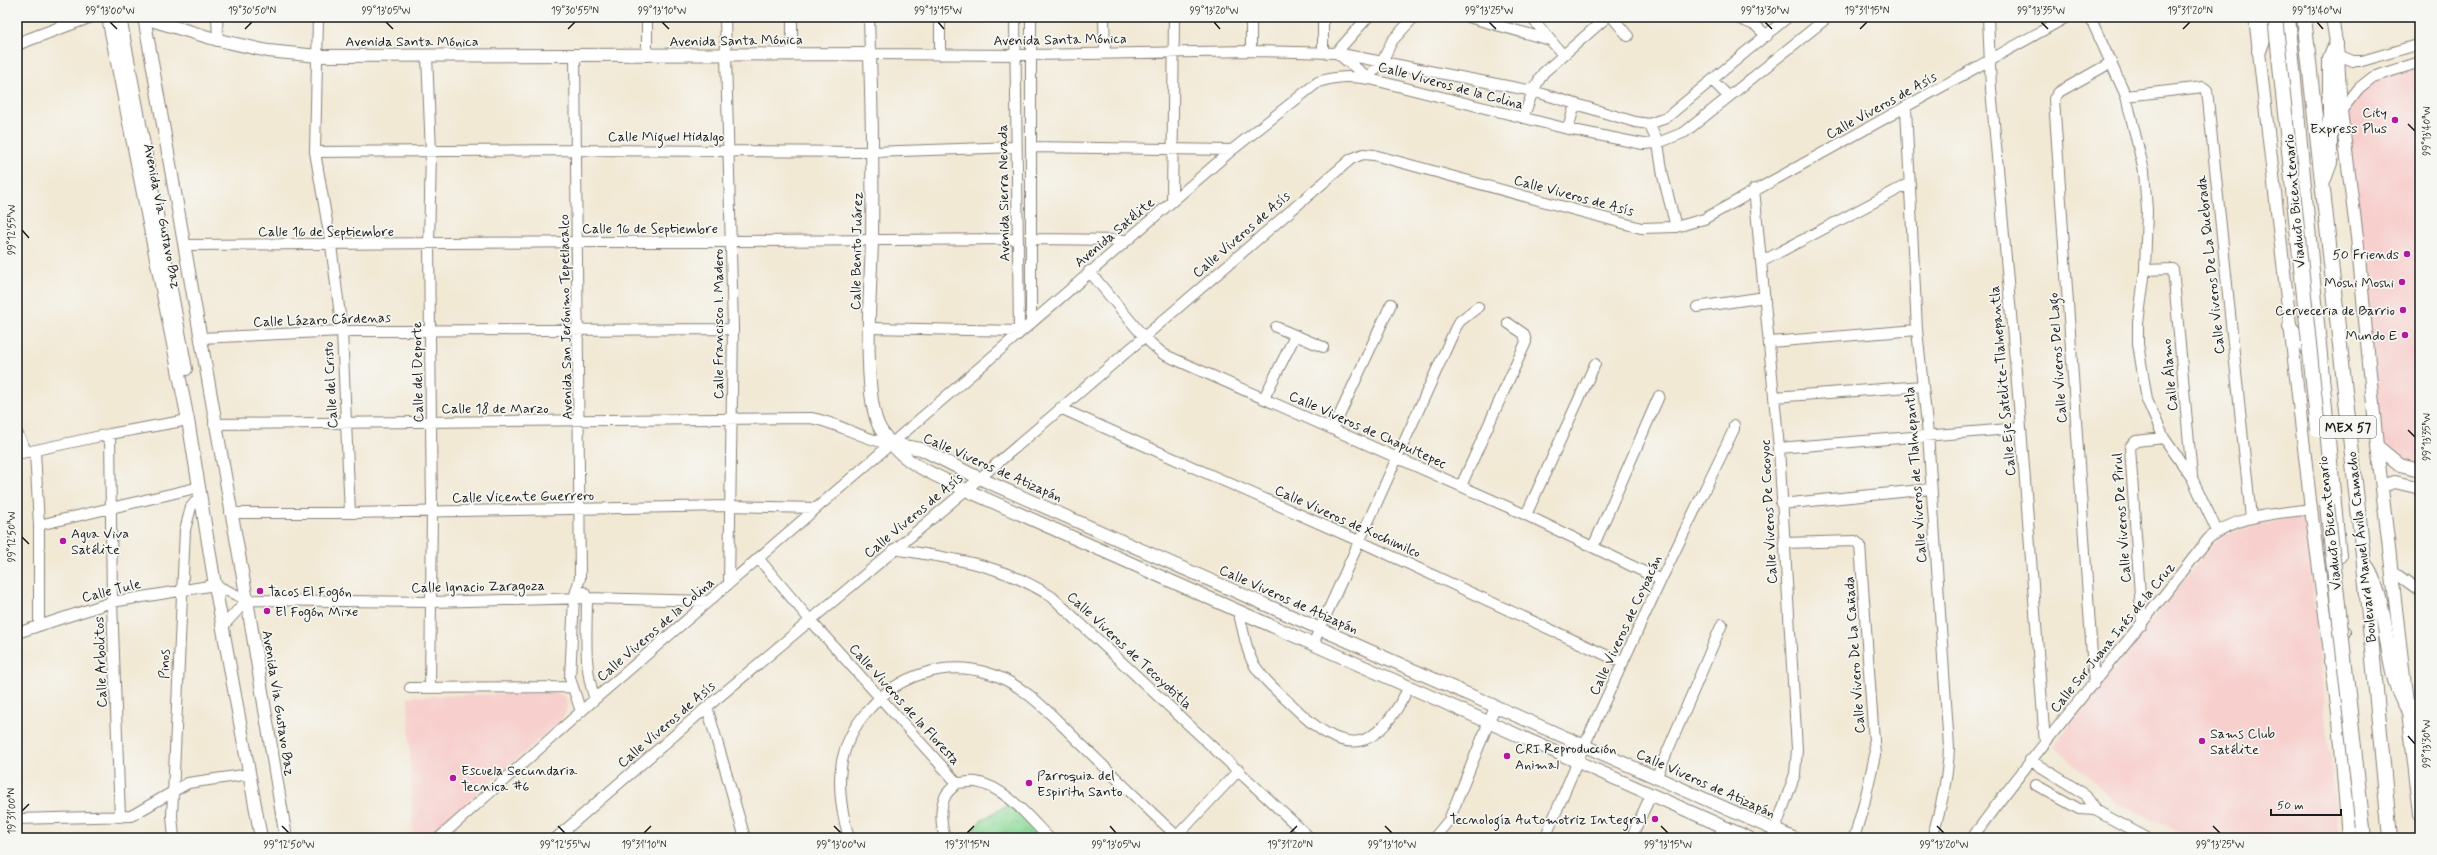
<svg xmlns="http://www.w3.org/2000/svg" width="2437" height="855" font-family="Mynerve,sans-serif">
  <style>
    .built { fill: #f7d0ce }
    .park { fill: url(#park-crowns); stroke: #547b5a }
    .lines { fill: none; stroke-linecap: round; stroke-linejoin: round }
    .minor-casing { stroke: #878278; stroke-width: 12 }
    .major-casing { stroke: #878278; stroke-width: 14 }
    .highway-casing { stroke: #878278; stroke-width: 16 }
    .minor { stroke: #fff; stroke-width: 10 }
    .major { stroke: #fff; stroke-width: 12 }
    .highway { stroke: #fff; stroke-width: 14 }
    .highway-bridge-casing { stroke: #878278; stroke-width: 16; stroke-linecap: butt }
    .highway-bridge { stroke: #fff; stroke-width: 14 }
    .ticks { fill: none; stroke: #1c1c1c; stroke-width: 1.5 }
    .poi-dot { fill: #b5179e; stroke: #f6f6f2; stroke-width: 1.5 }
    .labels { text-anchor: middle; stroke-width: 3.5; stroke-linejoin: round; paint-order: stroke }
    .shield { fill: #f6f6f2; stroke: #5d5d5c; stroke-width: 1 }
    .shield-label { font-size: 13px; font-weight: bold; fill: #1c1c1c }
    .street-label { font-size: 14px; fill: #1c1c1c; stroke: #f6f6f2 }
    .poi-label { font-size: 14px; fill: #1c1c1c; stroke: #f6f6f2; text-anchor: start }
    .neatline { fill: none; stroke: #1c1c1c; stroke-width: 1.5 }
    .ticks-label { font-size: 10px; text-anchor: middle; fill: #1c1c1c }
  </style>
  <defs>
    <pattern id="park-crowns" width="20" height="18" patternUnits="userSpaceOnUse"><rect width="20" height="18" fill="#8dda98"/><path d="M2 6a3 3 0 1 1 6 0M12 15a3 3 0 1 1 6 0" fill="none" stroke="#79ba82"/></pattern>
  </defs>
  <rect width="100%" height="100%" fill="#f6f6f2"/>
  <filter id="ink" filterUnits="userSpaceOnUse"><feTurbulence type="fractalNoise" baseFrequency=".025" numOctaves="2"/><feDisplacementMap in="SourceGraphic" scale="8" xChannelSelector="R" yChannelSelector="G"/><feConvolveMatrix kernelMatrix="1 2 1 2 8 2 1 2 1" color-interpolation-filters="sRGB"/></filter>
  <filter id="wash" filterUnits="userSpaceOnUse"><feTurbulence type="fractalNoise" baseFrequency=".012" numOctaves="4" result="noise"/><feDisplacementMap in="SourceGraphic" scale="16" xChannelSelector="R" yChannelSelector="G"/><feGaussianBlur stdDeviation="0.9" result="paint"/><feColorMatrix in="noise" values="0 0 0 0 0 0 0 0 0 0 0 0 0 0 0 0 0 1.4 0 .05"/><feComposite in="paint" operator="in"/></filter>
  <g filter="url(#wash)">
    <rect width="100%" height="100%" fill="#f2e9d5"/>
    <path class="built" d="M 2420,62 L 2420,470 L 2377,446 L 2341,111 L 2359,88 Z
      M 2305,514 L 2338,834 L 2307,838 L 2195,838 L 2117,803 L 2054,745 L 2213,544 L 2230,532 Z
      M 554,692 L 566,697 L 568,707 L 563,718 L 427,838 L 413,838 L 408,697 Z"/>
    <path class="park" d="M 1004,807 L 1014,807 L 1047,838 L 966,838 L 980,821 Z"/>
  </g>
  <g filter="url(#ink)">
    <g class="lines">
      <defs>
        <path id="minor" d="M 217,17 L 218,40
          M 318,17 L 315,152 L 331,245 L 342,331 L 350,513
          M 647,17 L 647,56
          M 725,17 L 733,329 L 729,583
          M 869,17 L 870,54 L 1031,55 L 1251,51 L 1336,53 L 1533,91 L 1635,122 L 1649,124 L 1666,118 L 1788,17
          M 940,17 L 940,55
          M 1031,17 L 1031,321
          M 1104,17 L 1105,53
          M 1251,17 L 1251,51
          M 1323,17 L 1323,53
          M 1468,17 L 1550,40
          M 1531,17 L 1563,55
          M 1612,17 L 1628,36
          M 1734,17 L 1755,25 L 1767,36
          M 1988,17 L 1991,89 L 2021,428 L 2045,743
          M 2090,17 L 2126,96 L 2144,171 L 2147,210 L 2145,270 L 2138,323 L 2138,344 L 2147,400 L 2164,438 L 2192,478 L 2217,531
          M 1336,53 L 1368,17
          M 792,54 L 792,17
          M 1338,54 L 1370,79 L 1568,129 L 1643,144 L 1658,143 L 1685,132 L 1828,17
          M 2338,55 L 2353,61 L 2362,61 L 2420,44
          M 427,56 L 431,152 L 429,244 L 432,511 L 430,688
          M 575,56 L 580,578 L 574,598 L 570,678 L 581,712
          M 1370,79 L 1372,73 L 1383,60 L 1392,41 L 1414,17
          M 1713,81 L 1728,96
          M 2126,96 L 2203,87 L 2207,90 L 2251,518
          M 1906,108 L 1917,330 L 1928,434 L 1949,747 C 1948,779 1941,807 1932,838
          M 2341,111 L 2359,88 L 2373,77 L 2420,62
          M 1523,118 L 1533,91 L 1543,73 L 1607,17
          M 1649,124 L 1658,143 L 1663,176 L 1676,227
          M 1568,129 L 1575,104
          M 1031,147 L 1232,150
          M 315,152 L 577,150 L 873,152 L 1016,147
          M 1754,189 L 1779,448 L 1797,749 L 1795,774 L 1775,830
          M 1172,202 L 1174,17
          M 1031,239 L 1126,240
          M 185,245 L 1018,239
          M 1761,262 L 1910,183
          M 2145,270 L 2173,269 L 2192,476
          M 1089,271 L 1143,336 L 1163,354 L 1526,515 L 1661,580
          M 1697,307 L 1765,297
          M 1276,327 L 1323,347
          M 869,328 L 1019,331 L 1015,17
          M 201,338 L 342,331 L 733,329
          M 1769,342 L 1917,330
          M 1774,397 L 1923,386
          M 1264,398 L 1295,336
          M 1060,408 L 1359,541 L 1623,663
          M 214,424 L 811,418 C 840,423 863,440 891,444
          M 1333,429 L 1391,304
          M 17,433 L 27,452
          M 110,434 L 112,602 L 120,817
          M 1779,448 L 2021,428
          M 35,451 L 39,525 L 39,626
          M 17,454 L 110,434 L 188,420
          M 1461,486 L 1526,342 L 1524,334 L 1508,323
          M 1781,504 L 1931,489
          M 230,513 L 350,513 L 729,506 L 816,508
          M 1526,515 L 1595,364
          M 39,525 L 200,487
          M 1784,543 L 1855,541 L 1860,545 L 1875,755 L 1864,804 L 1854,838
          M 1593,547 L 1659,396
          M 894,549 C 954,559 1000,563 1052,597 L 1310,838
          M 758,558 L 810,620 L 957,783
          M 2392,571 L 2420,591
          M 584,592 L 587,598 C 587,632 583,667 595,699
          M 1238,611 C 1243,627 1245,646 1252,661 C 1262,679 1278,692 1293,706 C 1346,759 1376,753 1409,687
          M 2142,625 L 2130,447 L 2136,441 L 2164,438
          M 223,626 L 247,600
          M 17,633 L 112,602 L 215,585 L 247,600 L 431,602 L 587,598 L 709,601
          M 1313,644 L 1456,327 L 1460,321 L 1478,307
          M 2094,684 L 2054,99 L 2059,92 L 2112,62
          M 410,688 L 572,687
          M 707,707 L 745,838
          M 2408,710 L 2420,702
          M 2409,722 L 2420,738
          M 2030,760 L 2086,795 L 2095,810
          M 1656,778 L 1722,624
          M 957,783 C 963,783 970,781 976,782 C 1006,787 1029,818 1049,838
          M 2036,785 L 2079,809 L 2095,810 L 2147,838
          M 17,819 L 131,816 L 188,783 L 250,774
          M 174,838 L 172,816 L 185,530 L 191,507 L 201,495
          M 439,838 L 595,699 L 1232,150 L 1318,82 C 1336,76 1351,76 1370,79
          M 556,838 L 707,707 L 966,490 L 1351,159 L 1363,154 L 1374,155 L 1641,228 L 1676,227 L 1704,219 L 2067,17
          M 849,838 C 835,790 834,747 870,708 C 899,675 945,660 988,673 C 1024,683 1053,717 1079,742 C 1112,774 1145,807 1179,838
          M 945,838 C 941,826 939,807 946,795 C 948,791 954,787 957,783
          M 1175,838 L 1239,770
          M 1434,838 L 1449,820 L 1495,707
          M 1545,838 L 1584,746 L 1661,580 L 1734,429 L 1734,425
          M 1631,838 L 1651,795
          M 1718,838 L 1723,827
          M 1972,838 C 2047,735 2131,640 2208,539 C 2235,515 2276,514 2311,509"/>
        <path id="major" d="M 108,17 L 188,420 L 215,585 L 261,838
          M 120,17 L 186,369
          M 141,17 L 218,40 L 268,51 L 318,56 L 870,54 C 872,116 873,179 872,241 C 871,282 861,399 881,430 C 903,465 930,472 966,490 L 1749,838
          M 144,17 L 247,600 L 286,838
          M 2255,17 L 2311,509 L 2339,720 L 2348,838
          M 2332,17 L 2338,55 L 2341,111 L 2357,237 L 2377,446 L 2420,814
          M 17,44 L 89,17
          M 891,444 L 921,449 L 979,478 L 1793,838
          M 2377,446 L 2400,465 L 2420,470
          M 2382,486 L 2395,482 L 2420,488"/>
        <path id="highway" d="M 2288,17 L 2339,556
          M 2304,17 L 2364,564 L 2390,838
          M 2259,51 L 2271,17
          M 2324,179 L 2330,163 L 2330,59 L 2336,44
          M 2290,327 L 2314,357
          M 2366,566 C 2392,609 2381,667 2408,710
          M 2331,661 L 2344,632
          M 2353,838 L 2355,797"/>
      </defs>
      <use href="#minor" class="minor-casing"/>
      <use href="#major" class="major-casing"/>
      <use href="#highway" class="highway-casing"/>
      <use href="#minor" class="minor"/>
      <use href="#major" class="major"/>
      <use href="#highway" class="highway"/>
      <defs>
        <path id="highway-bridge" d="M 2275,17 L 2318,430
          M 2327,505 L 2364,838"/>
      </defs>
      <use href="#highway-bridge" class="highway-bridge-casing"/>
      <use href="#highway-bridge" class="highway-bridge"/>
    </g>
  </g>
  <path class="ticks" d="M 110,22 L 117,29M 386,22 L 393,29M 662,22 L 669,29M 938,22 L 944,29M 1214,22 L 1220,29M 1489,22 L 1496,29M 1765,22 L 1772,29M 2041,22 L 2048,29M 2317,22 L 2323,29M 245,29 L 252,22M 568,29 L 575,22M 1860,29 L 1867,22M 2183,29 L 2190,22M 2408,124 L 2415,131M 22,230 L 29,238M 2408,430 L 2415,437M 22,537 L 29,544M 2408,736 L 2415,744M 22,811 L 29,804M 282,826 L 289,833M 558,826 L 565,833M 834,826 L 841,833M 1110,826 L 1116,833M 1385,826 L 1392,833M 1661,826 L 1668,833M 1937,826 L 1944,833M 2213,826 L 2220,833M 644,833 L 651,826M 967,833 L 974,826M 1290,833 L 1297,826"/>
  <g class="poi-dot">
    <circle cx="2395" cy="120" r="4"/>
    <circle cx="2407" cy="254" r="4"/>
    <circle cx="2402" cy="282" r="4"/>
    <circle cx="2403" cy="310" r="4"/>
    <circle cx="2405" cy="335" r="4"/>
    <circle cx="63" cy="541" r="4"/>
    <circle cx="260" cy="591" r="4"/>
    <circle cx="267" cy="611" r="4"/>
    <circle cx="2202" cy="741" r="4"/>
    <circle cx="1507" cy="756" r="4"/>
    <circle cx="453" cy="778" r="4"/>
    <circle cx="1029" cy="783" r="4"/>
    <circle cx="1655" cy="819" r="4"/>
  </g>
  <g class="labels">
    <rect class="shield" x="2320" y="416" width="56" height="22" rx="3"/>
    <g class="shield-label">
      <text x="2348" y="432">MEX 57</text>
    </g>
    <g class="street-label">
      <text transform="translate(1060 39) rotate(-1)" y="5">Avenida Santa Mónica</text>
      <text transform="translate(736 40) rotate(-1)" y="5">Avenida Santa Mónica</text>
      <text x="412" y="46">Avenida Santa Mónica</text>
      <text transform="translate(1451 85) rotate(15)" y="5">Calle Viveros de la Colina</text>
      <text transform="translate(1881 105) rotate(-29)" y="5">Calle Viveros de Asís</text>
      <text x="666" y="141">Calle Miguel Hidalgo</text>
      <text transform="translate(1003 193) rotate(-91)" y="5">Avenida Sierra Nevada</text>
      <text transform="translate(1574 195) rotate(15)" y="5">Calle Viveros de Asís</text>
      <text transform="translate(2294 201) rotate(-95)" y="5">Viaducto Bicentenario</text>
      <text transform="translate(163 216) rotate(79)" y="5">Avenida Via Gustavo Baz</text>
      <text x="650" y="233">Calle 16 de Septiembre</text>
      <text x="326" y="236">Calle 16 de Septiembre</text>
      <text transform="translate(1114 232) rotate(-40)" y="5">Avenida Satélite</text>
      <text transform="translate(1241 234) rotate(-41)" y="5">Calle Viveros de Asís</text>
      <text transform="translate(856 251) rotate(-89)" y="5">Calle Benito Juárez</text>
      <text transform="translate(2210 265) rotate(-96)" y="5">Calle Viveros De La Quebrada</text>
      <text transform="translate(565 317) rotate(-91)" y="5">Avenida San Jerónimo Tepetlacalco</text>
      <text transform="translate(322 319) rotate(-2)" y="5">Calle Lázaro Cárdenas</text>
      <text transform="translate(718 324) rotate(-90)" y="5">Calle Francisco I. Madero</text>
      <text transform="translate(2057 358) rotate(-94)" y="5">Calle Viveros Del Lago</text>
      <text transform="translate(417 372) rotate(-91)" y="5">Calle del Deporte</text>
      <text transform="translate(2169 375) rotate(-95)" y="5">Calle Álamo</text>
      <text transform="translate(2002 381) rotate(-95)" y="5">Calle Eje Satelite-Tlalnepantla</text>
      <text transform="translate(330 385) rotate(-93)" y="5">Calle del Cristo</text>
      <text x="495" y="413">Calle 18 de Marzo</text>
      <text transform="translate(1368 429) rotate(24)" y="5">Calle Viveros de Chapultepec</text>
      <text transform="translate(993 467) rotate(24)" y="5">Calle Viveros de Atizapán</text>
      <text transform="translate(1915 475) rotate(-94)" y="5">Calle Viveros de Tlalnepantla</text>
      <text transform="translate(523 496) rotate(-1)" y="5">Calle Vicente Guerrero</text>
      <text transform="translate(1768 512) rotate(-93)" y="5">Calle Viveros De Cocoyoc</text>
      <text transform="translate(913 515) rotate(-40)" y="5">Calle Viveros de Asís</text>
      <text transform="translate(2121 518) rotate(-94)" y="5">Calle Viveros De Pirul</text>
      <text transform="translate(1348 521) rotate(24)" y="5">Calle Viveros de Xochimilco</text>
      <text transform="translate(2329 523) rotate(-96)" y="5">Viaducto Bicentenario</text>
      <text transform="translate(2361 547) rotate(-96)" y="5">Boulevard Manuel Ávila Camacho</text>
      <text transform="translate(478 586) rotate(-1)" y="5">Calle Ignacio Zaragoza</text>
      <text transform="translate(111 590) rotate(-14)" y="5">Calle Tule</text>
      <text transform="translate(1289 599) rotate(24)" y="5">Calle Viveros de Atizapán</text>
      <text transform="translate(1625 625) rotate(-65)" y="5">Calle Viveros de Coyoacán</text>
      <text transform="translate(655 629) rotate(-41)" y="5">Calle Viveros de la Colina</text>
      <text transform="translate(2112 637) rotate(-51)" y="5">Calle Sor Juana Inés de la Cruz</text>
      <text transform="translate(1130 650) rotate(43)" y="5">Calle Viveros de Tecoyotitla</text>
      <text transform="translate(1854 655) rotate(-94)" y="5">Calle Vivero De La Cañada</text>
      <text transform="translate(100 662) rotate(-92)" y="5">Calle Arbolitos</text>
      <text transform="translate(164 664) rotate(-88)" y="5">Pinos</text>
      <text transform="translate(279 703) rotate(81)" y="5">Avenida Via Gustavo Baz</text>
      <text transform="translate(905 704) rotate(48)" y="5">Calle Viveros de la Floresta</text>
      <text transform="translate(666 724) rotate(-41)" y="5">Calle Viveros de Asís</text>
      <text transform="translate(1706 783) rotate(24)" y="5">Calle Viveros de Atizapán</text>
    </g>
    <g class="poi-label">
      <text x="2387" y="117" text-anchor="end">City<tspan x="2387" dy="16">Express Plus</tspan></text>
      <text x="2399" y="259" text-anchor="end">50 Friends</text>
      <text x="2394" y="287" text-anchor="end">Moshi Moshi</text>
      <text x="2395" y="315" text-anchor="end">Cerveceria de Barrio</text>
      <text x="2397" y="340" text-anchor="end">Mundo E</text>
      <text x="71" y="538">Agua Viva<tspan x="71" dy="16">Satélite</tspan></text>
      <text x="268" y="596">Tacos El Fogón</text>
      <text x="275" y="616">El Fogón Mixe</text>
      <text x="2210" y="738">Sams Club<tspan x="2210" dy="16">Satélite</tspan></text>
      <text x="1515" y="753">CRI Reproducción<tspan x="1515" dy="16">Animal</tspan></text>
      <text x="461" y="775">Escuela Secundaria<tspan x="461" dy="16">Tecnica #6</tspan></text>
      <text x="1037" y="780">Parroquia del<tspan x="1037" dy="16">Espiritu Santo</tspan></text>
      <text x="1647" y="824" text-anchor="end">Tecnología Automotriz Integral</text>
    </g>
  </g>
  <rect width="2437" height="855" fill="none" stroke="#f6f6f2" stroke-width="44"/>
  <path d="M2271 809v6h70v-6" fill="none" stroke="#1c1c1c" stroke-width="2"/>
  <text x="2277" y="809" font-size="12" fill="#1c1c1c" stroke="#f6f6f2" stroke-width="3" paint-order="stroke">50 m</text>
  <rect x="22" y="22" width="2393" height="811" class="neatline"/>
  <g class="ticks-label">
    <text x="110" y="14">99°13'00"W</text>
    <text x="252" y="14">19°30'50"N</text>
    <text x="386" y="14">99°13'05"W</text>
    <text x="575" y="14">19°30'55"N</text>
    <text x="662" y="14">99°13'10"W</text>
    <text x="938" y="14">99°13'15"W</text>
    <text x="1214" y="14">99°13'20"W</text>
    <text x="1489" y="14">99°13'25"W</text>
    <text x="1765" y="14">99°13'30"W</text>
    <text x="1867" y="14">19°31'15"N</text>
    <text x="2041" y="14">99°13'35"W</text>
    <text x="2190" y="14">19°31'20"N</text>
    <text x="2317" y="14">99°13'40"W</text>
    <text transform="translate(2426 131) rotate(-90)" y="4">99°13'40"W</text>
    <text transform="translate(11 230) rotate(-90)" y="4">99°12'55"W</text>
    <text transform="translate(2426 437) rotate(-90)" y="4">99°13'35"W</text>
    <text transform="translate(11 537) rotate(-90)" y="4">99°12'50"W</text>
    <text transform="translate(2426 744) rotate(-90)" y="4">99°13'30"W</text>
    <text transform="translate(11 811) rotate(-90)" y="4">19°31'00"N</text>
    <text x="289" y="848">99°12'50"W</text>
    <text x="565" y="848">99°12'55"W</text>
    <text x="644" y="848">19°31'10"N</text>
    <text x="841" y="848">99°13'00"W</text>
    <text x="967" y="848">19°31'15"N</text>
    <text x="1116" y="848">99°13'05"W</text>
    <text x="1290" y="848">19°31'20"N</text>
    <text x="1392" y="848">99°13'10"W</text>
    <text x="1668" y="848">99°13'15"W</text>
    <text x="1944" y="848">99°13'20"W</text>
    <text x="2220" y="848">99°13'25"W</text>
  </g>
</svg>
